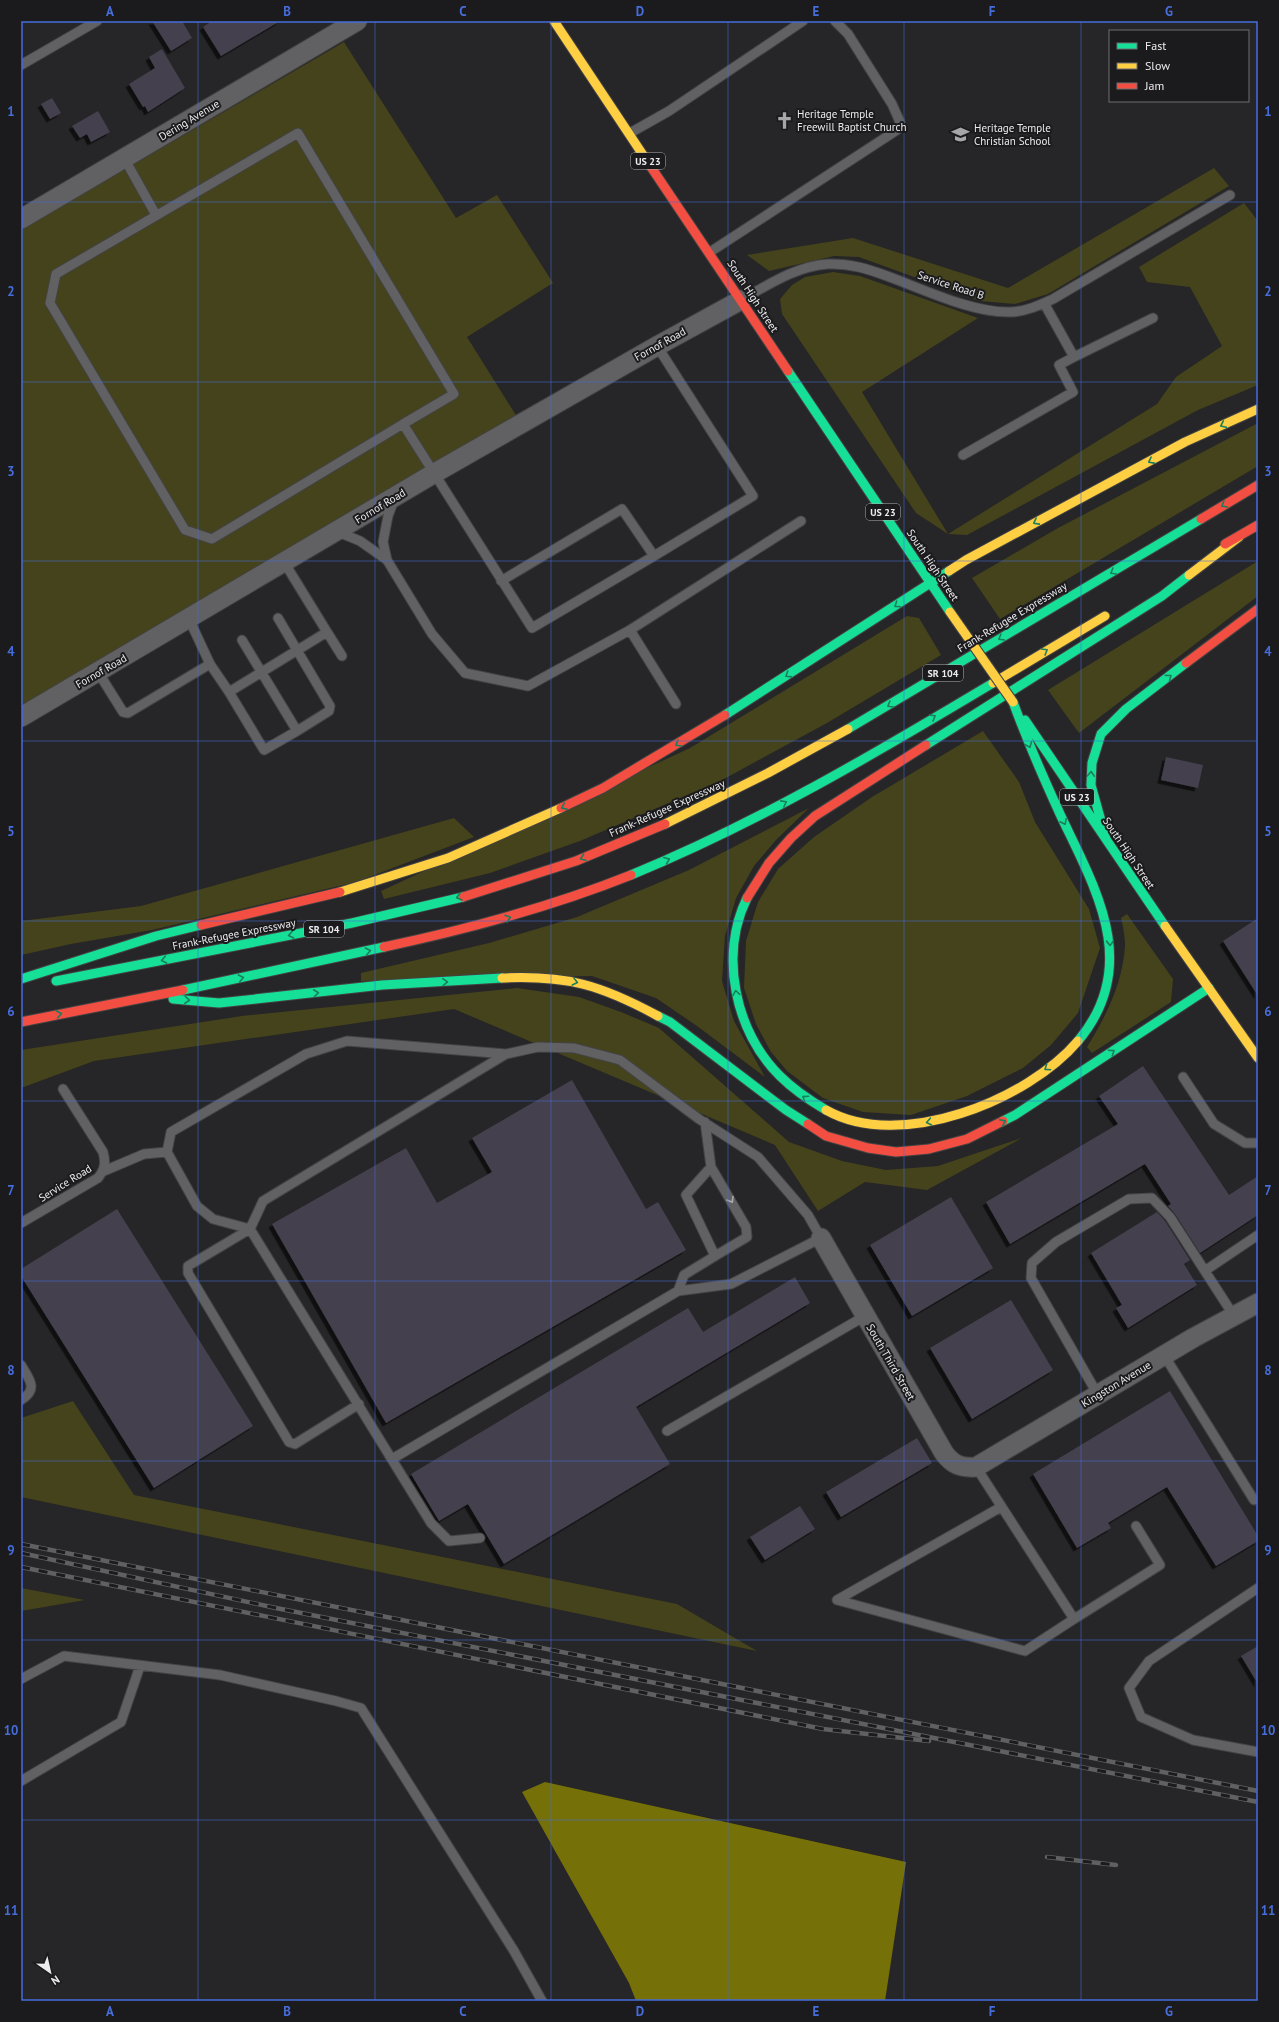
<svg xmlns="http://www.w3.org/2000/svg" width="1279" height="2022" font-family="'PT Sans',sans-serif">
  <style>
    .green { fill: #45431b }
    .water { fill: #757007 }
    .building { fill: #44404e; filter: url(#shadow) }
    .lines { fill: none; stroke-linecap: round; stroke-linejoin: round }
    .lane-casing { stroke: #434344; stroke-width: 11 }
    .street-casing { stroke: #434344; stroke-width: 21 }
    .fast-casing { stroke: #434344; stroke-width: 11 }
    .slow-casing { stroke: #434344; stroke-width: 11 }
    .jam-casing { stroke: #434344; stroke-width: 11 }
    .lane { stroke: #616062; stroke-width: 9 }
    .street { stroke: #616062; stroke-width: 19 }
    .fast { stroke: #16e098; stroke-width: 9 }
    .slow { stroke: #ffcf43; stroke-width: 9 }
    .jam { stroke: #f24e42; stroke-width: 9 }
    .rail-casing { stroke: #606061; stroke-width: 4.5 }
    .rail { stroke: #1b1b1e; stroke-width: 3; stroke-dasharray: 9; stroke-linecap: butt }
    .slow-bridge-casing { stroke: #434344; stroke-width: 11; stroke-linecap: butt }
    .slow-bridge { stroke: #ffcf43; stroke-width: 9 }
    .oneway { stroke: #187e5b }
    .oneway2 { stroke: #adacae }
    .grid { fill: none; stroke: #466ddc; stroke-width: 1; stroke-opacity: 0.55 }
    .labels { text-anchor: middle; stroke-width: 4; stroke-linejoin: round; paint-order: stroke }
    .shield { fill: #1b1b1e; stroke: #adadaf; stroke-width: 1 }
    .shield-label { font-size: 10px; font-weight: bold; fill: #ebebed }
    .poi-label { font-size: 11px; fill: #ebebed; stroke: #1b1b1e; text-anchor: start }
    .street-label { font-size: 11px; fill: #ebebed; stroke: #1b1b1e }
    .neatline { fill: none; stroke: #466ddc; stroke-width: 1.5 }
    .grid-label { font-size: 13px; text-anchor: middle; font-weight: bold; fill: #466ddc }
  </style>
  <defs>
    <filter id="shadow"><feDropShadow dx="-3.5" dy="3.5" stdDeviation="0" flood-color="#0009"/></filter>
  </defs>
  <rect width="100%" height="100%" fill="#262527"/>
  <path class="green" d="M 344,42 L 456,218 L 497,195 L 553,283 L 467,337 L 517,417 L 21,707 L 21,230 Z
    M 1214,168 L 1229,186 L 1048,294 L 1015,304 L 980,301 L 859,257 L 834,256 L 769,271 L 747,255 L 853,238 L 1008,288 Z
    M 1244,203 L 1258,221 L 1258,385 L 1198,410 L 967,535 L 948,534 L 916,513 L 782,314 L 780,299 L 792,285 L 805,277 L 833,272 L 860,276 L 978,318 L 862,392 L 948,534 L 1157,404 L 1176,377 L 1222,346 L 1190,287 L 1147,282 L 1139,267 Z
    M 1258,423 L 1258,466 L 1000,619 L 972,578 L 1058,528 Z
    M 1258,561 L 1258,596 L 1079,733 L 1048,690 Z
    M 907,616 L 919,618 L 941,655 L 827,723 L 722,780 L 580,841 L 490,873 L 384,899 L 381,891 L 690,748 Z
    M 983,731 L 1019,782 L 1035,822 L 1089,909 L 1100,948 L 1078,1013 L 1051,1045 L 1023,1068 L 967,1096 L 911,1115 L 863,1112 L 823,1098 L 787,1071 L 771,1052 L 756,1024 L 744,988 L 746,941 L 758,902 L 778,869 L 814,837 L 872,797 Z
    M 809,808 L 776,840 L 754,866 L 736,898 L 725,936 L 722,981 L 734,1021 L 765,1077 L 697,1026 L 656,998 L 592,976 L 361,981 L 361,973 L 489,943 L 577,917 L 689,870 Z
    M 454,818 L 474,837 L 356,882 L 152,930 L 71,944 L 21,955 L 21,921 L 141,906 Z
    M 1127,914 L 1173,979 L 1171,1002 L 1092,1053 L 1087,1047 C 1106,1016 1123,983 1125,945 C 1125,937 1123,926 1121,918 Z
    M 517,988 L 579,997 L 621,1012 L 659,1028 L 789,1142 L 842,1161 L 886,1170 L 938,1166 L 1022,1138 L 927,1190 L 865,1182 L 818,1211 L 775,1145 L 454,1009 L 94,1061 L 21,1088 L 21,1050 L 242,1016 Z
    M 73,1401 L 134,1495 L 677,1604 L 757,1651 L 21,1497 L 21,1418 Z
    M 21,1588 L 85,1600 L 21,1611 Z"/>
  <path class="water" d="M 545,1782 L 906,1862 L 885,2001 L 636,2001 L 629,1983 L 522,1792 Z"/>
  <path class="building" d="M 152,21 L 182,21 L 192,38 L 171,51 Z
    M 212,21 L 280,21 L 221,56 L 203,27 Z
    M 162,49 L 185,88 L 148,112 L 145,106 L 143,107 L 129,84 L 155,68 L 149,57 Z
    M 52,98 L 61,113 L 50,119 L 41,104 Z
    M 98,111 L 110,132 L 91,142 L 87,134 L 80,138 L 72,126 Z
    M 1166,757 L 1203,765 L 1198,788 L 1161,780 Z
    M 1258,918 L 1258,996 L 1223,941 Z
    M 1143,1066 L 1229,1195 L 1258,1176 L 1258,1215 L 1200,1253 L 1175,1214 L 1168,1206 L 1171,1204 L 1145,1164 L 1010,1244 L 986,1202 L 1118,1124 L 1099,1096 Z
    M 572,1080 L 646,1209 L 658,1202 L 686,1250 L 386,1423 L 272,1224 L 406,1148 L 437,1203 L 492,1172 L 472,1138 Z
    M 951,1197 L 993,1268 L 912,1316 L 870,1245 Z
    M 117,1209 L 253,1426 L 154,1488 L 21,1276 L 21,1269 Z
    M 1157,1212 L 1165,1221 L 1190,1260 L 1184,1264 L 1197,1285 L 1128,1328 L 1116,1308 L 1122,1305 L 1091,1253 Z
    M 795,1277 L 810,1303 L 636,1407 L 670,1464 L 504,1564 L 468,1504 L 439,1521 L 411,1474 L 688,1308 L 703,1332 Z
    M 1011,1300 L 1053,1370 L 972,1419 L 930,1348 Z
    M 1170,1391 L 1258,1536 L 1258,1541 L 1216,1566 L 1167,1487 L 1108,1523 L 1111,1528 L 1077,1548 L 1033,1474 Z
    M 917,1438 L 932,1463 L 841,1517 L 826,1492 Z
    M 800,1506 L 815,1529 L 765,1560 L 750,1537 Z
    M 1258,1646 L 1258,1684 L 1241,1656 Z"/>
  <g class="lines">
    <defs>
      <path id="lane" d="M 21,65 L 97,21
        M 630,133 L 669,111 L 803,21
        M 124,158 L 156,215
        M 710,252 L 897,130 L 900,122 L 892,104 L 848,34 L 835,21
        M 741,300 C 768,285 796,266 828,264 C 849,263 868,269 887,276 C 923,289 972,313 1010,312 C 1025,312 1040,305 1053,299 L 1230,195
        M 1074,357 L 1153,318
        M 403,424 L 212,539 L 185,530 L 50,303 L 56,274 L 298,133 L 454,394 L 403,424 L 532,628 L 654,556 L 753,496 L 657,346
        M 963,455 L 1073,392 L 1059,365 L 1074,357 L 1044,303
        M 394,500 L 388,516 L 383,542 L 387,560 L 432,634 L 465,673 L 528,686 L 630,630 L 801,521
        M 338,532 L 360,541 L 387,560
        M 501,581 L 622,509 L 654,556
        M 189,619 L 210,664
        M 630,630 L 676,704
        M 327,632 L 342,656
        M 242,640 L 297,731 L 329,711 L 330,706 L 278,618
        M 98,672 L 123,712 L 128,713 L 210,664 L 229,692 L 327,632 L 284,562
        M 229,692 L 264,750 L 297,731
        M 1183,1077 L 1214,1124 L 1245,1143 L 1258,1143
        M 705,1122 L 711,1167 L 746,1227 L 747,1237 L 715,1256 L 686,1195 L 711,1167
        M 104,1171 L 144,1154 L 167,1152
        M 21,1223 L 98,1178 C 105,1169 106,1163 103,1152 L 63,1089
        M 250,1229 L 213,1219 L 197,1206 L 167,1152 L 171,1132 L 306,1054 L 347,1041 L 506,1054
        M 250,1229 L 188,1266 L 188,1273 L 289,1442 L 295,1444 L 359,1404
        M 1206,1270 L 1258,1235
        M 678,1291 L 684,1275 L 715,1256
        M 1164,1355 L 1254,1500
        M 21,1365 C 29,1379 39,1389 21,1400
        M 1098,1395 L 1031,1278 L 1032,1263 L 1056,1242 L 1129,1199 L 1152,1198 L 1170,1217 L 1234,1316
        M 667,1431 L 865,1316
        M 392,1459 L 678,1291 L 731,1284 L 821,1238 L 808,1215 L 758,1157 L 699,1119 L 620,1060 L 574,1048 L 538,1047 L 506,1054 L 263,1201 L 250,1229 L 431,1523 L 449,1541 L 480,1538
        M 976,1467 L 1074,1619 L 1025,1651 L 837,1600 L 1001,1507
        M 1258,1588 L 1149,1661 L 1129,1688 L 1141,1717 L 1193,1740 L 1258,1752
        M 1074,1619 L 1160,1565 L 1136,1526
        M 21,1679 L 64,1656 L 220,1675 L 336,1701 L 361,1708 L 514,1951 L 542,2001
        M 21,1781 L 121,1722 L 140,1666"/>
      <path id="street" d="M 21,219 L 357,21
        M 21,717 L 433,474 L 657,346 L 741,300
        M 821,1238 L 944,1453 C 953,1465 961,1468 976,1467 L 1193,1338 L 1258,1303"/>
      <path id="fast" d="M 788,371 L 950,612
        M 1013,702 C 1027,740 1043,777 1060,814 C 1095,888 1142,965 1078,1041
        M 725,715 L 949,571
        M 1025,720 L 1165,926
        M 848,729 L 1201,519
        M 926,745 L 1162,596 L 1189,575
        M 1106,839 L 1091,785 L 1092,763 L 1101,734 L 1126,709 L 1186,663
        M 631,875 C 758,823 876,753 993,683
        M 747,898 C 719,955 735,1032 780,1076 C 794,1090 809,1100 826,1110
        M 21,979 L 156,936 L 201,925
        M 56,981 L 352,923 L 463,897
        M 183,990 L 384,947
        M 173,999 L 219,1003 L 382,985 L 502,978
        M 658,1016 L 670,1022 L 786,1110 L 808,1124
        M 1003,1121 L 1015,1115 L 1209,988"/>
      <path id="slow" d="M 554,21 L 645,158
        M 949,571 L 966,560 L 1185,442 L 1258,409
        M 1189,575 L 1239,537
        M 993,683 L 1105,616
        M 665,824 L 768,773 L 848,729
        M 340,892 L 448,858 L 561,808
        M 1165,926 L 1258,1058
        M 502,978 C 567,975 601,985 658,1016
        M 826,1110 C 900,1152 1028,1100 1078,1041"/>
      <path id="jam" d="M 645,158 L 788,371
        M 1201,519 L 1258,485
        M 1225,544 L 1258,525
        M 1186,663 L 1258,609
        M 561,808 L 603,788 L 725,715
        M 463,897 L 576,861 L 665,824
        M 747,898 L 769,863 L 791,838 L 815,816 L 926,745
        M 201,925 L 340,892
        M 384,947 C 469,929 551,907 631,875
        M 21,1022 L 183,990
        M 808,1124 L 826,1136 L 868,1148 L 896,1152 L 929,1149 L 967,1139 L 1003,1121"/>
    </defs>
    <use href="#lane" class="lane-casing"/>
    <use href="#street" class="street-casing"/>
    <use href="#fast" class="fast-casing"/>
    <use href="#slow" class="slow-casing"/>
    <use href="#jam" class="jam-casing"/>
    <use href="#lane" class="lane"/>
    <use href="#street" class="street"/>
    <use href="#fast" class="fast"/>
    <use href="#slow" class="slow"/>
    <use href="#jam" class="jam"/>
    <defs>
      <path id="rail" d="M 21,1544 L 1258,1791
        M 21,1553 L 276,1608 L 1258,1802
        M 21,1567 L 823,1729 L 929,1741
        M 1047,1857 L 1116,1865"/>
    </defs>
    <use href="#rail" class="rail-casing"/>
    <use href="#rail" class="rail"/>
    <defs>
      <path id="slow-bridge" d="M 950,612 L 1013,702"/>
    </defs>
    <use href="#slow-bridge" class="slow-bridge-casing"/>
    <use href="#slow-bridge" class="slow-bridge"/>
  </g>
  <defs><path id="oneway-chevron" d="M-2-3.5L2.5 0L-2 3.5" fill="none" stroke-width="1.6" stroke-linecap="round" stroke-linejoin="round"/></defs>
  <g class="oneway">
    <use href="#oneway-chevron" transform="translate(1223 425) rotate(155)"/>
    <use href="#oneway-chevron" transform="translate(1151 461) rotate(152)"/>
    <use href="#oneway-chevron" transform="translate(1224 505) rotate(149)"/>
    <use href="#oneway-chevron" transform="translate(1036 522) rotate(152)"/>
    <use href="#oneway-chevron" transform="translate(1113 572) rotate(149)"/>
    <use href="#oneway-chevron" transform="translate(897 605) rotate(146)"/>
    <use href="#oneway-chevron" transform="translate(1001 638) rotate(149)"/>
    <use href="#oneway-chevron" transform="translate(1045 651) rotate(-31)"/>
    <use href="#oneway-chevron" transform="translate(788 675) rotate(148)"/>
    <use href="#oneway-chevron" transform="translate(1169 677) rotate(-37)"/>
    <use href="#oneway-chevron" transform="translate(890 705) rotate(149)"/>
    <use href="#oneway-chevron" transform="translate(933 717) rotate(-30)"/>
    <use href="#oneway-chevron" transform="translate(678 744) rotate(149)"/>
    <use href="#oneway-chevron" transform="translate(1029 745) rotate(68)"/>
    <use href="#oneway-chevron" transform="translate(1091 774) rotate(-87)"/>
    <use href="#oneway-chevron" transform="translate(784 803) rotate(-28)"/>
    <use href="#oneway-chevron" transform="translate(564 807) rotate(154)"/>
    <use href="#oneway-chevron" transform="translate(1064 822) rotate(64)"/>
    <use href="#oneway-chevron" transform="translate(583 858) rotate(158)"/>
    <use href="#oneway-chevron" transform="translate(667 860) rotate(-23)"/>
    <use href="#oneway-chevron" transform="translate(459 897) rotate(165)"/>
    <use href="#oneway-chevron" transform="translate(508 918) rotate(-17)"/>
    <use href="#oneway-chevron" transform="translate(291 935) rotate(169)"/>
    <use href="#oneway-chevron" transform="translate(1110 943) rotate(88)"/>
    <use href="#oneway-chevron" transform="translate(368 951) rotate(-12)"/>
    <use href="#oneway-chevron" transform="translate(164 960) rotate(169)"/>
    <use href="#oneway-chevron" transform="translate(241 978) rotate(-11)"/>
    <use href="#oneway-chevron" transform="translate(445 982) rotate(-3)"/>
    <use href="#oneway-chevron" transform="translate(575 982) rotate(14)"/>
    <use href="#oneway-chevron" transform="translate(316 993) rotate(-6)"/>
    <use href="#oneway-chevron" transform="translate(736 993) rotate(-99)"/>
    <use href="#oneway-chevron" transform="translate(187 1000) rotate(5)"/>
    <use href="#oneway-chevron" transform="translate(59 1014) rotate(-11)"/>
    <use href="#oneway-chevron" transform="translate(1112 1052) rotate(-34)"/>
    <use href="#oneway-chevron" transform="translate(1047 1068) rotate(146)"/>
    <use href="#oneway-chevron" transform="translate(805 1098) rotate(-146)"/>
    <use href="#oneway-chevron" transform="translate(929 1122) rotate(169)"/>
    <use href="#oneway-chevron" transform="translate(1003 1122) rotate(-26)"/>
  </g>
  <use class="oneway2" href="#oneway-chevron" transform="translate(731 1200) rotate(59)"/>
  <path class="grid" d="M 198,21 L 198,2001M 375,21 L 375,2001M 551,21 L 551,2001M 728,21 L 728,2001M 904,21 L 904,2001M 1081,21 L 1081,2001M 21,202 L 1258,202M 21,382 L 1258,382M 21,561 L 1258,561M 21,741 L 1258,741M 21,921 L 1258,921M 21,1101 L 1258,1101M 21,1281 L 1258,1281M 21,1461 L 1258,1461M 21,1640 L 1258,1640M 21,1820 L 1258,1820"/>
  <defs>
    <symbol id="church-bare" viewBox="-9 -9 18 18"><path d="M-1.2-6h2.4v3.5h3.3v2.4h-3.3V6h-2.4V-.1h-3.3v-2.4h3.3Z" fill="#a6a6a8" stroke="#1b1b1e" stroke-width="2.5" paint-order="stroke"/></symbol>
    <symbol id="school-bare" viewBox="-9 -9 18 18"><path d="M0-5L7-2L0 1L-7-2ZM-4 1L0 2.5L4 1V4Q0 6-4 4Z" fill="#a6a6a8" stroke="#1b1b1e" stroke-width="2.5" paint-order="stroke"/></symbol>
  </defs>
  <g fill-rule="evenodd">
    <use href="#church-bare" x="772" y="108" width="25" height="25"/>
    <use href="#school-bare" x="948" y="122" width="25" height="25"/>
  </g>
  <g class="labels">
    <g class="shield">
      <rect x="631" y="153" width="34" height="16" rx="3"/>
      <rect x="866" y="504" width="34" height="16" rx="3"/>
      <rect x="923" y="665" width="40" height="16" rx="3"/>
      <rect x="1060" y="789" width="34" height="16" rx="3"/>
      <rect x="304" y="921" width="40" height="16" rx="3"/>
    </g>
    <g class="shield-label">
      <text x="648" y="165">US 23</text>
      <text x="883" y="516">US 23</text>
      <text x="943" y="677">SR 104</text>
      <text x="1077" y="801">US 23</text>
      <text x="324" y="933">SR 104</text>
    </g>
    <g class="poi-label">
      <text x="797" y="118">Heritage Temple<tspan x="797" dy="13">Freewill Baptist Church</tspan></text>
      <text x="974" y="132">Heritage Temple<tspan x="974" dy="13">Christian School</tspan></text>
    </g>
    <g class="street-label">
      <text transform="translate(189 120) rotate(-31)" y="4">Dering Avenue</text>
      <text transform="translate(951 285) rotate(18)" y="4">Service Road B</text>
      <text transform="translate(753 296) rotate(57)" y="4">South High Street</text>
      <text transform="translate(660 344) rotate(-29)" y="4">Fornof Road</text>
      <text transform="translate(380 506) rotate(-31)" y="4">Fornof Road</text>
      <text transform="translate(933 565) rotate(56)" y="4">South High Street</text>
      <text transform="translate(1012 617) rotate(-31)" y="4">Frank-Refugee Expressway</text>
      <text transform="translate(101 671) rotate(-30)" y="4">Fornof Road</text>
      <text transform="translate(667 808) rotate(-24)" y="4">Frank-Refugee Expressway</text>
      <text transform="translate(1129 853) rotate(56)" y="4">South High Street</text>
      <text transform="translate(234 934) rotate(-11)" y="4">Frank-Refugee Expressway</text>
      <text transform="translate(65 1183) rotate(-32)" y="4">Service Road</text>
      <text transform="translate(891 1362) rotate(60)" y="4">South Third Street</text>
      <text transform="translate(1116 1384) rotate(-31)" y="4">Kingston Avenue</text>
    </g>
  </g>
  <rect width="1279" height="2022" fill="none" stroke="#1b1b1e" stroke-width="44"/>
  <rect x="1109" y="30" width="140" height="72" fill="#1b1b1e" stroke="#6e6e71"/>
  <rect x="1117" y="43" width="20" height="6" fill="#16e098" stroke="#6e6e71"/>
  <text x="1145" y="50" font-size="12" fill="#ebebed">Fast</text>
  <rect x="1117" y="63" width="20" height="6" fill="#ffcf43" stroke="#6e6e71"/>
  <text x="1145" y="70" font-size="12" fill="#ebebed">Slow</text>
  <rect x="1117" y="83" width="20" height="6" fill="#f24e42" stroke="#6e6e71"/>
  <text x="1145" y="90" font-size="12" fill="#ebebed">Jam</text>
  <g transform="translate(50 1972) rotate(146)" stroke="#1b1b1e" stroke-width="3" paint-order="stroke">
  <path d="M0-3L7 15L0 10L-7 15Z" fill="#ebebed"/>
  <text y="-6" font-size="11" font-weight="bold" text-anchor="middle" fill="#ebebed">N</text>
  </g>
  <rect x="22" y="22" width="1235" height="1978" class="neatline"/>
  <g class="grid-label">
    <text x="110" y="16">A</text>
    <text x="287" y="16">B</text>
    <text x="463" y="16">C</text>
    <text x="640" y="16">D</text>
    <text x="816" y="16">E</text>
    <text x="992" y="16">F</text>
    <text x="1169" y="16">G</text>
    <text x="11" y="116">1</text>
    <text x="1268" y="116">1</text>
    <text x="11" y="296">2</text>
    <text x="1268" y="296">2</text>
    <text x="11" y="476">3</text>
    <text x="1268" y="476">3</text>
    <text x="11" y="656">4</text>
    <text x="1268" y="656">4</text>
    <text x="11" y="836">5</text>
    <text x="1268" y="836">5</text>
    <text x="11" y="1016">6</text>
    <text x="1268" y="1016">6</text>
    <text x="11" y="1195">7</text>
    <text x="1268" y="1195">7</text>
    <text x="11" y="1375">8</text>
    <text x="1268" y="1375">8</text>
    <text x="11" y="1555">9</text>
    <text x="1268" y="1555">9</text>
    <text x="11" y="1735">10</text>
    <text x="1268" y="1735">10</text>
    <text x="11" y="1915">11</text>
    <text x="1268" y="1915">11</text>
    <text x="110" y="2016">A</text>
    <text x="287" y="2016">B</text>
    <text x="463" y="2016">C</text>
    <text x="640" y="2016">D</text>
    <text x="816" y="2016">E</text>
    <text x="992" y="2016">F</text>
    <text x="1169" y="2016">G</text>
  </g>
</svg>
